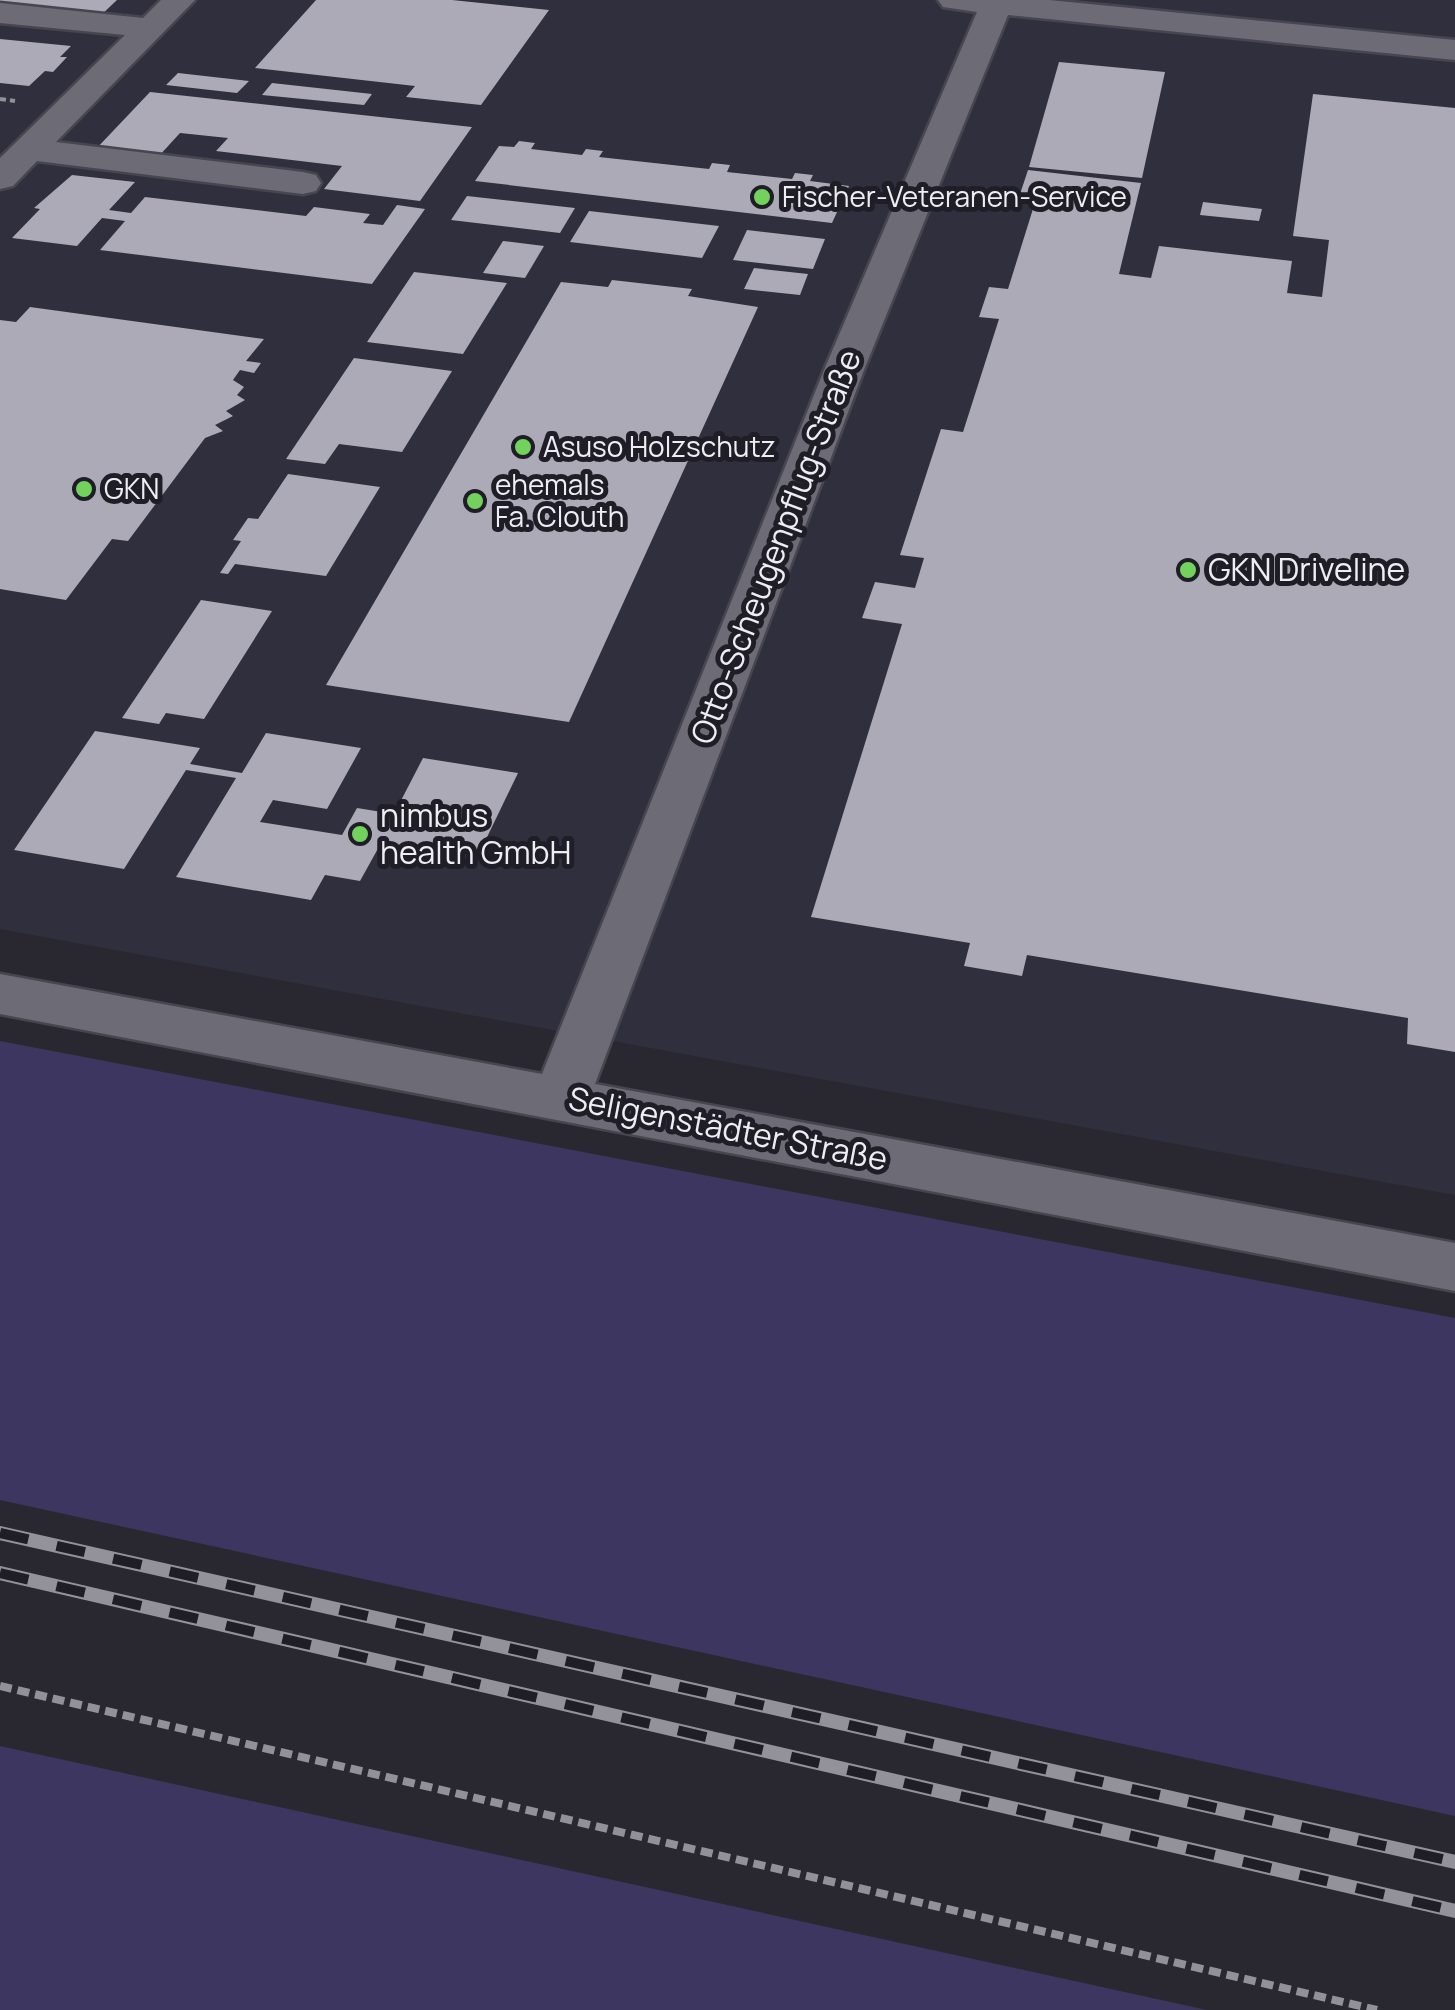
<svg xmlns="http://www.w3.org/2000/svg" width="1455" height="2010" font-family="Manrope,sans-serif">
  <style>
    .built { fill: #302f3e }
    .green { fill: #3d3660 }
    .building { fill: #abaab6 }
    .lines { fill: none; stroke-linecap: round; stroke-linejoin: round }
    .minor-casing { stroke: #47464e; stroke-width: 5 }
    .path-far1 { stroke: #929199; stroke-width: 4; stroke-dasharray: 6 4; stroke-linecap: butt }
    .path { stroke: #929199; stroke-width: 8; stroke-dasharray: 12 6; stroke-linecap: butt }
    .minor { fill: #6c6b76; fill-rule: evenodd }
    .rail-casing { stroke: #93929a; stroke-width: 14 }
    .rail { stroke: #1f1e27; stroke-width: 10; stroke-dasharray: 29; stroke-linecap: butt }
    .poi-dot { fill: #73d25d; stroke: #1f1e27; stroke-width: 4 }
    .labels { text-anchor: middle; stroke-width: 10; stroke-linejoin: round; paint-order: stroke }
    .far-poi-label { font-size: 28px; fill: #eeedf4; stroke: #1f1e27; text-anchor: start }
    .street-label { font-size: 32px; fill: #eeedf4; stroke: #1f1e27 }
    .poi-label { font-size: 32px; fill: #eeedf4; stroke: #1f1e27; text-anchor: start }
  </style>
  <rect width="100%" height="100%" fill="#292831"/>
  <path class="built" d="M 0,0 L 1455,0 L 1455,1195 L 0,929 Z"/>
  <path class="green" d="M 0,1041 L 1455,1318 L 1455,1816 L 0,1500 Z
    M 0,1746 L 1207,2010 L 0,2010 Z"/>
  <path class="building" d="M 0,0 L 117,0 L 98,18 L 0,8 Z
    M 316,0 L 452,0 L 549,10 L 481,105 L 406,97 L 415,86 L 255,68 Z
    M 0,39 L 71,46 L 60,57 L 67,57 L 53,72 L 45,71 L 29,86 L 0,83 Z
    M 1059,62 L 1165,72 L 1142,178 L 1029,167 Z
    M 178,73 L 249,81 L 237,93 L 166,85 Z
    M 272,83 L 372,94 L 364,105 L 262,95 Z
    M 150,92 L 472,127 L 420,201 L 324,189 L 342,166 L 216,151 L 228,138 L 180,133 L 158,157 L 95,150 Z
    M 1313,94 L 1455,108 L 1455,1052 L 1407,1044 L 1408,1018 L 1027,955 L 1022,976 L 964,966 L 970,943 L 811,917 L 902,624 L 862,618 L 875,582 L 915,588 L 924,558 L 900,555 L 941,429 L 963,432 L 999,319 L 979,317 L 989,287 L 1008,289 L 1037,196 L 1020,194 L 1028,170 L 1141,183 L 1119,274 L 1151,278 L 1159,246 L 1292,261 L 1287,293 L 1322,297 L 1329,240 L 1293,236 Z
    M 519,141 L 535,143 L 531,149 L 582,155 L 586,149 L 603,151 L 599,157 L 709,169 L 712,163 L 730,165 L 727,172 L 792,179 L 795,173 L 813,175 L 810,181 L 849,186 L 832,223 L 475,181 L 499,146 L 514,147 Z
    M 72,175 L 135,182 L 109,210 L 131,213 L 145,197 L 306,216 L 314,207 L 370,214 L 363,223 L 383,225 L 397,205 L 425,209 L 372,284 L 100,250 L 125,221 L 102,218 L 77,246 L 12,238 L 40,209 L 34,208 Z
    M 467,196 L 575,208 L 560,233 L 451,220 Z
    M 1203,202 L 1262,209 L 1259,221 L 1200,215 Z
    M 589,211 L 719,226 L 702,258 L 570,242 Z
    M 747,230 L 825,239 L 813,269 L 733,260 Z
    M 503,241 L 544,246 L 525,278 L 483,273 Z
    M 754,268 L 808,274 L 800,295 L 744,289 Z
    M 414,272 L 507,283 L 463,354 L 367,342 Z
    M 612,280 L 692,289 L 688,296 L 758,307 L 569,722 L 326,685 L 561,282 L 608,287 Z
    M 30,307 L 264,339 L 246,361 L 261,363 L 254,373 L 240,370 L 233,380 L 244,387 L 237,395 L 245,400 L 226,411 L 233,416 L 215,425 L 223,431 L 205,438 L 128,541 L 112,539 L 66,600 L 0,589 L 0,320 L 16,322 Z
    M 354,358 L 452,371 L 402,452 L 339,444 L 325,464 L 286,459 Z
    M 288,474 L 380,487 L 326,576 L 235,564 L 228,574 L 220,573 L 241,541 L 233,540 L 248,518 L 258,519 Z
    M 201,600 L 272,611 L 204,719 L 166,713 L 159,724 L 122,718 Z
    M 95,731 L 200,748 L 190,764 L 242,773 L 266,733 L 361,748 L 327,809 L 273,800 L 260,822 L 342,835 L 357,808 L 394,814 L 423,758 L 518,773 L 476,860 L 380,845 L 360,881 L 325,875 L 311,900 L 176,877 L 236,778 L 186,770 L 124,869 L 14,850 Z"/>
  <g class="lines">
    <defs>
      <path id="minor" d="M 161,0 L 195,0 L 56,142 L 303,172 L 316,175 L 321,183 L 316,191 L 303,194 L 37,161 L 13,186 L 0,189 L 0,158 L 125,35 L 0,23 L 0,3 L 143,18 Z
        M 938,0 L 1049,0 L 1455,40 L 1455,60 L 1008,15 L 864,370 L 595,1084 L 1455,1243 L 1455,1291 L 0,1014 L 0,974 L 542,1074 L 824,370 L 977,12 L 943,7 Z"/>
    </defs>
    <use href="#minor" class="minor-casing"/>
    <path class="path-far1" d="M 0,99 L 15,101"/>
    <path class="path" d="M 0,1686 L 1377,2010"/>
    <use href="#minor" class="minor"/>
    <defs>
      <path id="rail" d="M 0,1533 L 1455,1862
        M 0,1573 L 1455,1911"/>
    </defs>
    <use href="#rail" class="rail-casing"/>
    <use href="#rail" class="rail"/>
  </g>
  <g class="poi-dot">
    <circle cx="762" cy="197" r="10"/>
    <circle cx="523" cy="447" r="10"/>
    <circle cx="84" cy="489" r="10"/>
    <circle cx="475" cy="501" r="10"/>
    <circle cx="1188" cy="570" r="10"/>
    <circle cx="360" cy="834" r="10"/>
  </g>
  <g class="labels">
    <g class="far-poi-label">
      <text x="782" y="207">Fischer-Veteranen-Service</text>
      <text x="543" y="457">Asuso Holzschutz</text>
      <text x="495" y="495">ehemals<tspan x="495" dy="32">Fa. Clouth</tspan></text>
      <text x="104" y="499">GKN</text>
    </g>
    <g class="street-label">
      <text transform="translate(776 547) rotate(-69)" y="11">Otto-Scheugenpflug-Straße</text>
      <text transform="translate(728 1129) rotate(11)" y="11">Seligenstädter Straße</text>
    </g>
    <g class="poi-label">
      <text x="1208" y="581">GKN Driveline</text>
      <text x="380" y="827">nimbus<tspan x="380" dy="37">health GmbH</tspan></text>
    </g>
  </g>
</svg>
